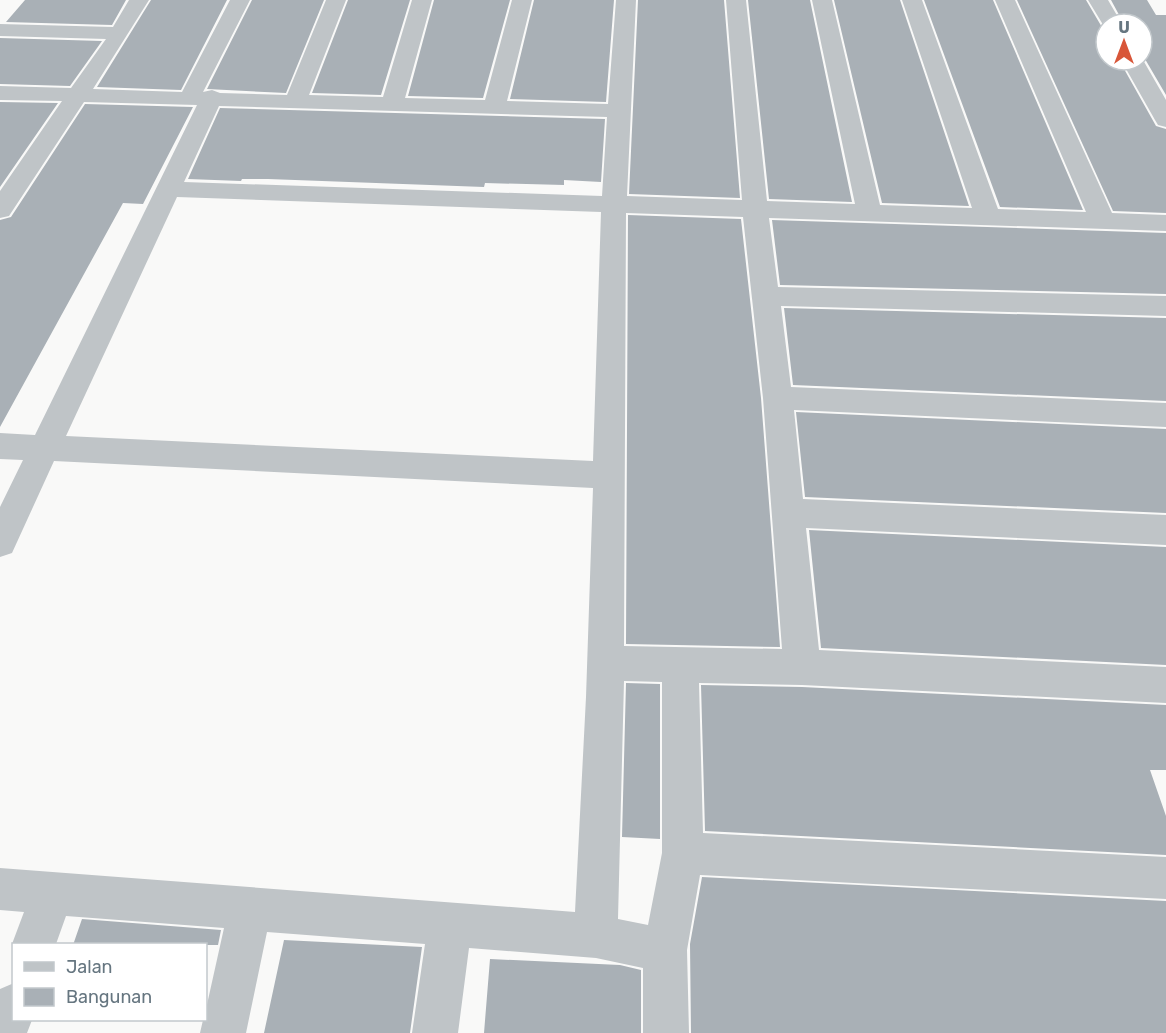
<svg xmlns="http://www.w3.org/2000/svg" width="1166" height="1033" font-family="Rubik,sans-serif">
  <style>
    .building { fill: #a9b0b6 }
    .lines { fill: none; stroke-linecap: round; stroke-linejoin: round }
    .street { fill: #bfc4c7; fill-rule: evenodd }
  </style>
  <rect width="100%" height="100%" fill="#f9f9f8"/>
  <path class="building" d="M 25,0 L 126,0 L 112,25 L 6,22 Z
    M 151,0 L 227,0 L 181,90 L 97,87 Z
    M 252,0 L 324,0 L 286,93 L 207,89 Z
    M 348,0 L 410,0 L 381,95 L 312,93 Z
    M 434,0 L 510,0 L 483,98 L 408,96 Z
    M 534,0 L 614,0 L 606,102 L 510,99 Z
    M 638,0 L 724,0 L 740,198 L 629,194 Z
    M 748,0 L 810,0 L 852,202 L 769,199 Z
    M 834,0 L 900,0 L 969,206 L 882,203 Z
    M 924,0 L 993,0 L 1083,210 L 1000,207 Z
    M 1017,0 L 1086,0 L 1103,29 L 1106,30 L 1106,60 L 1119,60 L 1156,126 L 1166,129 L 1166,213 L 1113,211 Z
    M 1111,0 L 1147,0 L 1156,15 L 1166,15 L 1166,95 L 1145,59 L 1142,58 L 1142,24 L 1124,24 Z
    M 0,38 L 102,41 L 70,86 L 0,84 Z
    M 0,102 L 58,103 L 0,187 Z
    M 85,104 L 193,107 L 143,204 L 123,203 L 0,427 L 0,220 L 11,217 Z
    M 220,108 L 605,119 L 601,182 L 564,180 L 564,185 L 485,183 L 484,187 L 268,179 L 242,179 L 241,181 L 188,179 Z
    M 628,215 L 741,219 L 761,398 L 780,647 L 626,644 Z
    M 772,220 L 1166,233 L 1166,294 L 780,285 Z
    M 784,308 L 1166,318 L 1166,401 L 793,385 Z
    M 796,412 L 1166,429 L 1166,513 L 805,497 Z
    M 809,530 L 1166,547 L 1166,665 L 821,648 Z
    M 626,683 L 660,684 L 660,839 L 622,837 Z
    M 701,685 L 802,687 L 1166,705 L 1166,770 L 1150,770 L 1166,816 L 1166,855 L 705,831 Z
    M 702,877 L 1166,901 L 1166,1033 L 691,1033 L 690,944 Z
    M 82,919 L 221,930 L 218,945 L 73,945 Z
    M 284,940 L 422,947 L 410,1033 L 264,1033 Z
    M 490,959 L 620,965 L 641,970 L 641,1033 L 484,1033 Z"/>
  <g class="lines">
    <path class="street" d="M 129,0 L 149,0 L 93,89 L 182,92 L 230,0 L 250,0 L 203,92 L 212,90 L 220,93 L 287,95 L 326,0 L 346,0 L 309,95 L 383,97 L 412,0 L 432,0 L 405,98 L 485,100 L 512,0 L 532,0 L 507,101 L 608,104 L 616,0 L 636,0 L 627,196 L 742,200 L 726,0 L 746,0 L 767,201 L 855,204 L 812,0 L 832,0 L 880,205 L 972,208 L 902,0 L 922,0 L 998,209 L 1086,212 L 995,0 L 1015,0 L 1112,213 L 1166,215 L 1166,231 L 769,218 L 778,287 L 1166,296 L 1166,316 L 781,306 L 791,387 L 1166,403 L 1166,427 L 794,410 L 803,499 L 1166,515 L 1166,545 L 806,528 L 819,650 L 1166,667 L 1166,703 L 802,685 L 699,683 L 703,833 L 1166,857 L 1166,899 L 700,875 L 687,950 L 689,1033 L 643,1033 L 643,968 L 596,958 L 469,948 L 458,1033 L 412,1033 L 425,944 L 267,932 L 246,1033 L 200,1033 L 203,1020 L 206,1020 L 206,1009 L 224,928 L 66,916 L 56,944 L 14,944 L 14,948 L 12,944 L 24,912 L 0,910 L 0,868 L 575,912 L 586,697 L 593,488 L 54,461 L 12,553 L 0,557 L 0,507 L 23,460 L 0,459 L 0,433 L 35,435 L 197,105 L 84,102 L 9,216 L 0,218 L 0,191 L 62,101 L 0,100 L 0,86 L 71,88 L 106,39 L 0,36 L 0,24 L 113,27 ZM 219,106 L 607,117 L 602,196 L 184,182 ZM 177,197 L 601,212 L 593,461 L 66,436 ZM 626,213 L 743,217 L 763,398 L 782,649 L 624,646 ZM 624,681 L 662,682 L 662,853 L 648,925 L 618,919 Z
      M 1088,0 L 1108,0 L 1122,24 L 1106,24 L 1105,28 Z
      M 1121,60 L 1143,60 L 1166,100 L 1166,127 L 1158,125 L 1155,120 Z
      M 14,983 L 14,1020 L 32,1020 L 27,1033 L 0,1033 L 0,989 Z"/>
  </g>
  <rect x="12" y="943" width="195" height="78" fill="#ffffff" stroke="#c2c8cc" stroke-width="1.5"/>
  <rect x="24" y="962" width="30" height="9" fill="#bfc4c7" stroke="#c2c8cc" stroke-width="1.5"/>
  <text x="66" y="973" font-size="18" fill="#667680">Jalan</text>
  <rect x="24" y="988" width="30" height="18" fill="#a9b0b6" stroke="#c2c8cc" stroke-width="1.5"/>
  <text x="66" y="1003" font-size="18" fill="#667680">Bangunan</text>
  <g transform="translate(1124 42)"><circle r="28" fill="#ffffff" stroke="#c2c8cc" stroke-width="1.5"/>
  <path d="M0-4.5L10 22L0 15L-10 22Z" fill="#d85639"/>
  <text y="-9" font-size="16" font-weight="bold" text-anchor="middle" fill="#667680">U</text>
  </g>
</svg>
